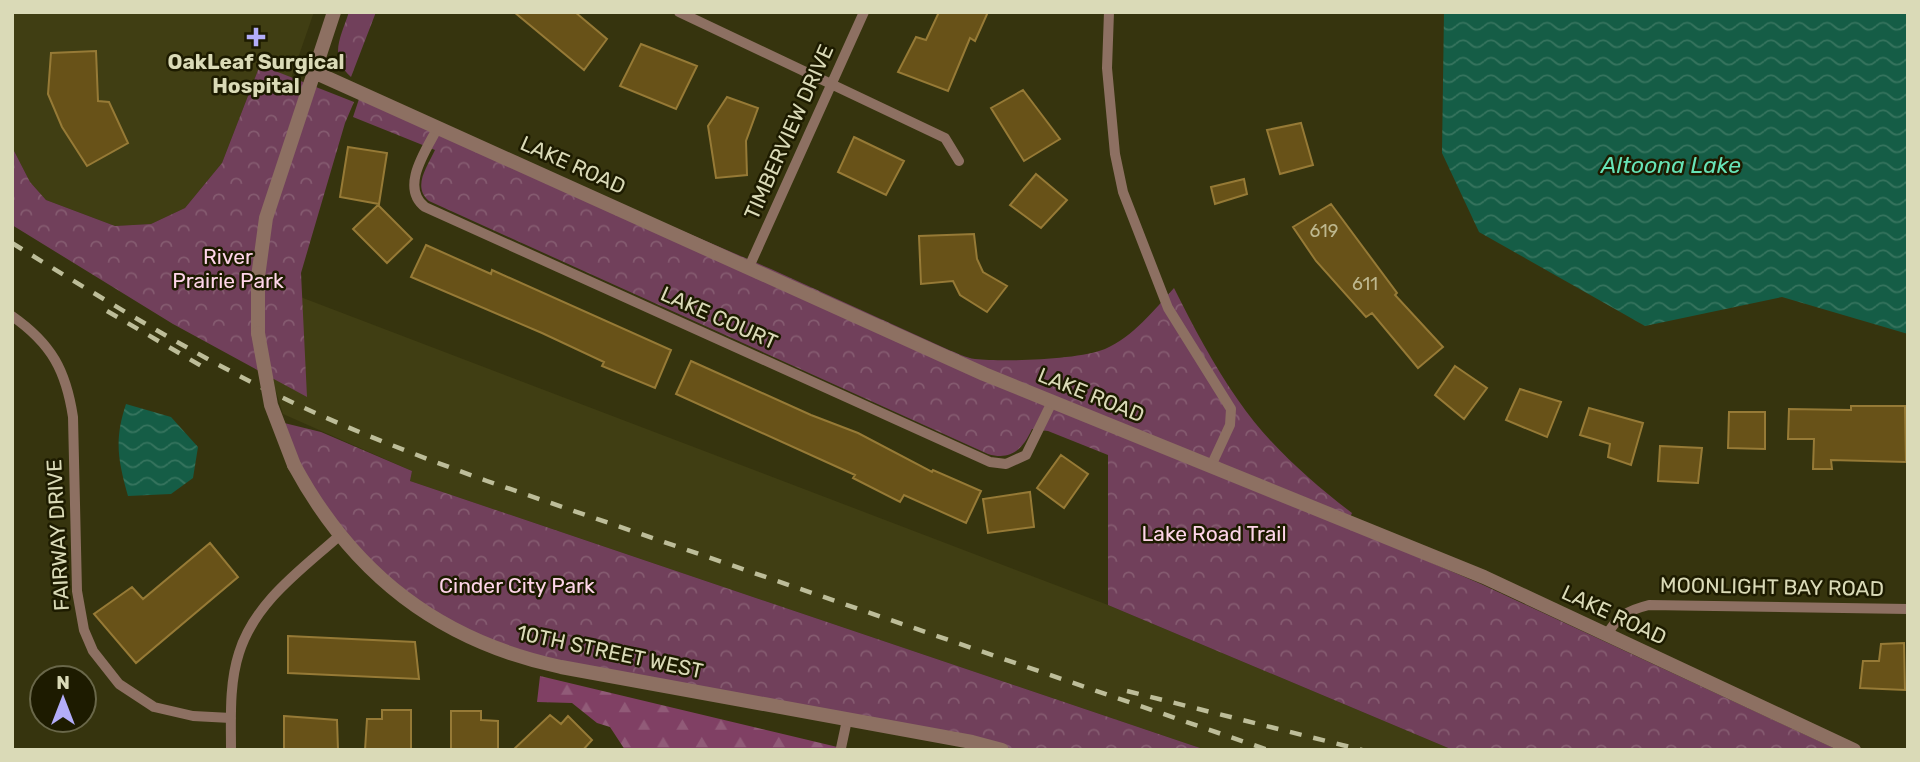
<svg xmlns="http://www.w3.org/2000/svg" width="1920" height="762" font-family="Rubik,sans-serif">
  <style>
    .built { fill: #403e13 }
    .forest { fill: url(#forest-firs) }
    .park { fill: url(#park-crowns) }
    .water { fill: url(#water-waves) }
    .building { fill: #685218; stroke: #967a36; stroke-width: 2 }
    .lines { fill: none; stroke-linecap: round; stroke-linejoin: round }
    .minor { stroke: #8d7062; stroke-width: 10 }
    .tertiary { stroke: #8d7062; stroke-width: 14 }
    .rail { stroke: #bdbd99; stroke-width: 4.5; stroke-dasharray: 12 12; stroke-linecap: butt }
    .tertiary-bridge { stroke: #8d7062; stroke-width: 14 }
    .poi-dot { fill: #b3adf9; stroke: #1d1b00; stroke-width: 2.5 }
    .labels { text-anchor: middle; stroke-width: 5; stroke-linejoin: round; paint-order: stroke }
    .number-label { font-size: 18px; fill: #beb88f }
    .poi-label { font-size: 21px; font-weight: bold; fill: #dadab7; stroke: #1d1b00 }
    .street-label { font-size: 21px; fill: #dadab7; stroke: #1d1b00 }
    .park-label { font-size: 21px; fill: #fed5e9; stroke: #1d1b00 }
    .water-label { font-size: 23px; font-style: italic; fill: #67e4b7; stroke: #1d1b00 }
  </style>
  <defs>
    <pattern id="forest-firs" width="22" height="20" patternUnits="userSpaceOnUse" patternTransform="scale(1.75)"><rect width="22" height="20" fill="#804064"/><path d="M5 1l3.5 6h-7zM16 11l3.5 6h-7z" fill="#915b78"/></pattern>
    <pattern id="park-crowns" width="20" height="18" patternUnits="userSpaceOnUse" patternTransform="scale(1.75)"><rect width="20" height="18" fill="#71405b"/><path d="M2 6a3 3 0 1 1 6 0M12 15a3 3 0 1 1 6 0" fill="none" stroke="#855b70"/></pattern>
    <pattern id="water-waves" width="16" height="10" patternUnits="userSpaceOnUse" patternTransform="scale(1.75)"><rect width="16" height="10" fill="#155d46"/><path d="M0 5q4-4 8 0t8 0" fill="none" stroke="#36745e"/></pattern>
  </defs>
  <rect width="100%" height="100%" fill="#36340e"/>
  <path class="built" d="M 12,12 L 314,12 L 291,78 L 260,65 L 222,163 L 185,208 L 151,224 L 115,226 L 46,200 L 30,182 L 12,147 Z
    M 269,285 L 1108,605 L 1453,750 L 1206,750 L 410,481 L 412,471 L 283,414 L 275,388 L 268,352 Z"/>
  <path class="forest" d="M 540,676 L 850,750 L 625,750 L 610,727 L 597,723 L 572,703 L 537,702 Z"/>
  <path class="park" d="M 349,12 L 376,12 L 351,77 C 328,56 341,37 349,12 Z
    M 260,65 L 354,102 L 345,123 L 301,273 L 307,397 L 173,324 L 12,225 L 12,147 L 30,182 L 46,200 L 115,226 L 151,224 L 185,208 L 222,163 Z
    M 361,93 L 771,269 L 949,350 C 957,353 966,358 975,359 C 1004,362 1078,360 1105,349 C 1133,337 1154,310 1174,288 C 1193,326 1213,364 1238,400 C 1267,443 1311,482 1352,513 L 1346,526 L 1481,584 L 1838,750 L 1453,750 L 1108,605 L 1108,455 L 1048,431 L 1032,429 C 1023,449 1011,461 988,454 L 429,201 C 412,187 427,167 435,150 L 353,117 Z
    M 276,421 L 321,432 L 412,471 L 410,481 L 1206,750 L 989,750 L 549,665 L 419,609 L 339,536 Z"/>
  <path class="water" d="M 1444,12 L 1908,12 L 1908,334 L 1782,297 L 1645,326 L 1479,232 L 1442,153 Z
    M 126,404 L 171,417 L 198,447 L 193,478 L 171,494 L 128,496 C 118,460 114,440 126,404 Z"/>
  <path class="building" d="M 514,12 L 575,12 L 607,39 L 584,70 Z
    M 939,12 L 988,12 L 975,41 L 970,38 L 948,91 L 898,72 L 916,37 L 926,40 Z
    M 641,44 L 697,66 L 676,109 L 620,86 Z
    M 96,51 L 98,101 L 109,102 L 128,143 L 87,166 L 62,127 L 48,94 L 51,53 Z
    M 1023,90 L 1060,139 L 1024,161 L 991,108 Z
    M 727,97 L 758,108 L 746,141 L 747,175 L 716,178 L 708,126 Z
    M 1301,123 L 1313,165 L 1280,174 L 1267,130 Z
    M 854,137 L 904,161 L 886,195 L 838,172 Z
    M 348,147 L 387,153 L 379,204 L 340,197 Z
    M 1036,174 L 1067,200 L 1041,228 L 1010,205 Z
    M 1244,179 L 1247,194 L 1215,204 L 1211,187 Z
    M 1331,204 L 1397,293 L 1395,295 L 1443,347 L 1418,368 L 1372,313 L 1366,317 L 1316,261 L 1293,227 Z
    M 378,205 L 412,239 L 387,263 L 353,229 Z
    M 974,234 L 977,259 L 983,272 L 1007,286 L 987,312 L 960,295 L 953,281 L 921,284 L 919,236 Z
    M 426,245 L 491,274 L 492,270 L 671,350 L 655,388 L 602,366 L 604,362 L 542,333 L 411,277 Z
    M 691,361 L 811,415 L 858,433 L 932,472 L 933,470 L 981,491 L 966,523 L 904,495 L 900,502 L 853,478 L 855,475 L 676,394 Z
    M 1455,366 L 1487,388 L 1464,419 L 1435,395 Z
    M 1520,389 L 1561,402 L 1547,437 L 1506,420 Z
    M 1851,406 L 1905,406 L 1906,462 L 1831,460 L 1832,469 L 1813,469 L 1814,439 L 1788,439 L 1789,409 L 1851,410 Z
    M 1589,408 L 1643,423 L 1631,465 L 1608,457 L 1610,444 L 1580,435 Z
    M 1729,412 L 1765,412 L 1765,449 L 1728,448 Z
    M 1660,446 L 1702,448 L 1698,483 L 1658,481 Z
    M 1061,455 L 1088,474 L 1064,508 L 1037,488 Z
    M 1030,492 L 1034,527 L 988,533 L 983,499 Z
    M 210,543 L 238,577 L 136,663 L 94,614 L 132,587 L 143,599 Z
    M 288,636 L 415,642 L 419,679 L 288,673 Z
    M 1904,643 L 1905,690 L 1860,688 L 1863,661 L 1879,661 L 1881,644 Z
    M 382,710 L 411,710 L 411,750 L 365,750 L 367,719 L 382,719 Z
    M 451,711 L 481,711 L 481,720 L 498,721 L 498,750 L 451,750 Z
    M 550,715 L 561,724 L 568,716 L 592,740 L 583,750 L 513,750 Z
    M 284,716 L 337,720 L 338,750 L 284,750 Z"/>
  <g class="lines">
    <path class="minor" d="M 679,12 L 945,138 L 959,161
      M 1109,12 L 1107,68 L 1115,154 L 1123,192 L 1168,308 L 1231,409 L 1230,425 L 1211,466
      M 438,127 C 427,149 399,187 425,207 L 990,462 L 1006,464 L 1026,455 L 1052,402
      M 749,267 L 864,12
      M 12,316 C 52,344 66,371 73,417 L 77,591 L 84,630 L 93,651 L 119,684 L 154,707 L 193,716 L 231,718
      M 1607,635 C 1617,616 1629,610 1649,605 L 1908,609
      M 841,748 L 847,720
      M 231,750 C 231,718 229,684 239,653 C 255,602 301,570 339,536"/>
    <path class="tertiary" d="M 314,72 L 984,374 L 1484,577 L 1854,750
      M 258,333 L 258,277 L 266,218 L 334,12
      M 294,465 C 353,574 439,641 561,667 L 972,742 L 1002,750"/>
    <path class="rail" d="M 12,243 C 93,293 176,344 261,387 C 334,424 410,453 487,481 L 1268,750
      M 107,311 L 210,371
      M 1127,691 L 1362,750"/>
    <path class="tertiary-bridge" d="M 258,333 L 271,405 L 294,465"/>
  </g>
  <path class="poi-dot" d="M252.5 26.5h7v7h7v7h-7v7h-7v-7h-7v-7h7z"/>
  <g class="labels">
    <g class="number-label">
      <text x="1324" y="237">619</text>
      <text x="1365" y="290">611</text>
    </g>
    <g class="poi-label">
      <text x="256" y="69">OakLeaf Surgical<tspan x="256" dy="24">Hospital</tspan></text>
    </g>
    <g class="street-label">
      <text transform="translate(789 132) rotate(-66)" y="7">TIMBERVIEW DRIVE</text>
      <text transform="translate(573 165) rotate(24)" y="7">LAKE ROAD</text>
      <text transform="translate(719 318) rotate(24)" y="7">LAKE COURT</text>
      <text transform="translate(1091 395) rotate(22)" y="7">LAKE ROAD</text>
      <text transform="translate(58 535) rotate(-93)" y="7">FAIRWAY DRIVE</text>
      <text transform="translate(1772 587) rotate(1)" y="7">MOONLIGHT BAY ROAD</text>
      <text transform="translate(1614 615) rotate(25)" y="7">LAKE ROAD</text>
      <text transform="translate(610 652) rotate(12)" y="7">10TH STREET WEST</text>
    </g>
    <g class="park-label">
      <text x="228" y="264">River<tspan x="228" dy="24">Prairie Park</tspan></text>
      <text x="1214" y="541">Lake Road Trail</text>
      <text x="517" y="593">Cinder City Park</text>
    </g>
    <g class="water-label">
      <text x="1671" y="173">Altoona Lake</text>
    </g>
  </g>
  <rect width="1920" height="762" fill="none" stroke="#dadab7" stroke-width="28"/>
  <g transform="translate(63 699)"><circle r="33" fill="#1d1b00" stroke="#696749" stroke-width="2"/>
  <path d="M0-5L12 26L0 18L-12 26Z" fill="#b3adf9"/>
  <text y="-10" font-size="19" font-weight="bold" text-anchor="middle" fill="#dadab7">N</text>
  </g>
</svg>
